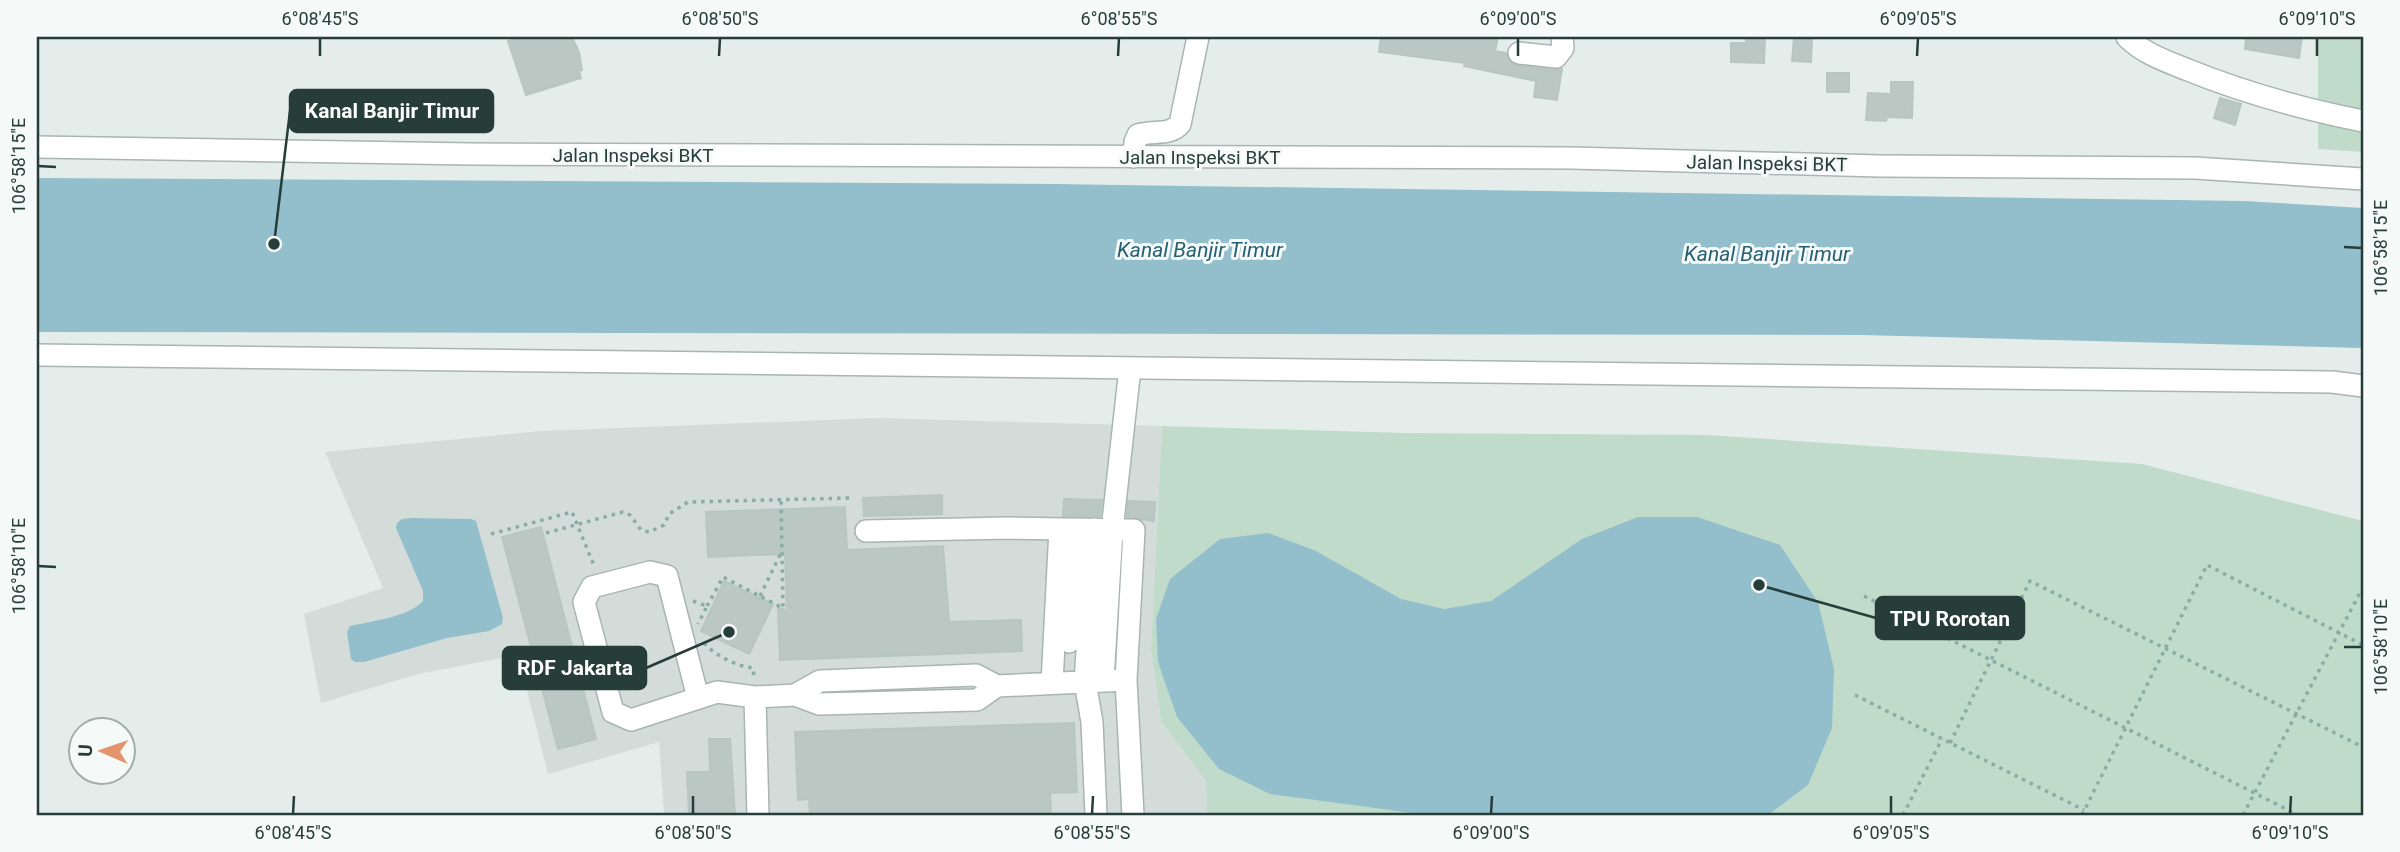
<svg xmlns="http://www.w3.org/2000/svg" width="2400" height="852" font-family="Roboto,sans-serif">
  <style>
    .built { fill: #d3dcd9 }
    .green { fill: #c0dbca }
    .water { fill: #93becb }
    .building { fill: #bac7c3; stroke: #b8c6c1; stroke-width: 2 }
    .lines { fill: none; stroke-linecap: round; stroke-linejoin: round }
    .minor-casing { stroke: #a8b5b1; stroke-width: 24 }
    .path { stroke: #89ada5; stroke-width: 3.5; stroke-dasharray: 3.5 5; stroke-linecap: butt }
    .minor { stroke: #fff; stroke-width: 21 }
    .ticks { fill: none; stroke: #263d39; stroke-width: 2.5 }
    .labels { text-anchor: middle; stroke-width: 6; stroke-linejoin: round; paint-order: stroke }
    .street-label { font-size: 19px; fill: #263d39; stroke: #f5f9f8 }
    .water-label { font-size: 21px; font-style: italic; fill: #265f73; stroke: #f5f9f8 }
    .leader { fill: none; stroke: #263d39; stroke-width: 2.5 }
    .callout-dot { fill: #263d39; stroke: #f5f9f8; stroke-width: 2.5 }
    .callout { fill: #263d39; stroke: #263d39; stroke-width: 2.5 }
    .callout-label { font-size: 21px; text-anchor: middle; font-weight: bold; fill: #fff }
    .neatline { fill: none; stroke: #263d39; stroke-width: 2.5 }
    .ticks-label { font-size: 18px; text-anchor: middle; fill: #263d39 }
  </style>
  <rect width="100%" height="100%" fill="#e5edea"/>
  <path class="built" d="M 876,418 L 1162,426 L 1151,649 L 1161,721 L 1206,781 L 1207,815 L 664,815 L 659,742 L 548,774 L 518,655 L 418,674 L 321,703 L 304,614 L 383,588 L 325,452 L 542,431 Z"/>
  <path class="green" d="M 2318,37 L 2363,37 L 2363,152 L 2318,149 Z
    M 1162,426 L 1405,433 L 1708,435 L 2142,464 L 2363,521 L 2363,815 L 1207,815 L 1206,781 L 1161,721 L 1151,649 Z"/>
  <path class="water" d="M 37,178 L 1053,184 L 2244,201 L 2363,208 L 2363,348 L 1862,335 L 37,332 Z
    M 1638,517 L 1697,517 L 1780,545 L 1818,602 L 1834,669 L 1832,728 L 1808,785 L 1768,815 L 1428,815 L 1270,794 L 1219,769 L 1177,717 L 1158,662 L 1156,619 L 1170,579 L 1220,539 L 1268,533 L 1314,550 L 1401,599 L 1444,609 L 1491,601 L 1582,539 Z
    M 412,518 L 471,519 L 476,521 L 503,618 L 502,624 L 489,631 L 447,638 L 364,662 L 355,662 L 351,659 L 347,632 L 350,626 C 371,621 409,617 423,601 L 423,591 L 396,528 L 397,523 L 402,519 Z"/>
  <path class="building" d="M 521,37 L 572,37 L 579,52 L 582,70 L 579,71 L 581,78 L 526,95 L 508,41 Z
    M 1381,37 L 1498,37 L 1495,51 L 1506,53 L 1512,64 L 1555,70 L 1562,69 L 1557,100 L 1534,97 L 1536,81 L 1464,66 L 1465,63 L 1379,52 Z
    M 1746,37 L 1765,37 L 1764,63 L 1731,62 L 1731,43 L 1746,43 Z
    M 1794,37 L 1812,38 L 1811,62 L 1792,61 Z
    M 2246,37 L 2302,37 L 2299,58 L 2245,49 Z
    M 1827,73 L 1849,73 L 1849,92 L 1827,92 Z
    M 1891,82 L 1913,82 L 1912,118 L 1887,117 L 1886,121 L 1866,120 L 1868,93 L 1891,94 Z
    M 2220,98 L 2241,104 L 2235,125 L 2214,118 Z
    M 942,495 L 942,514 L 864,516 L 863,498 Z
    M 1064,499 L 1102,500 L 1100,516 L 1063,516 Z
    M 1128,501 L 1155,502 L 1154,521 L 1127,517 Z
    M 845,507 L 847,550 L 943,546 L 949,622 L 1021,620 L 1022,651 L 780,660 L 778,607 L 787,611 L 785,554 L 708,557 L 706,512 Z
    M 541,527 L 596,739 L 558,749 L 502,537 Z
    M 724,581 L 773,604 L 749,654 L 701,631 Z
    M 1074,723 L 1077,792 L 1050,793 L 1051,815 L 810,815 L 809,799 L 798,800 L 795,732 Z
    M 709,739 L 730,739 L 735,815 L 689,815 L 687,772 L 710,772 Z"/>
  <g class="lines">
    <defs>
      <path id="minor" d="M 2127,37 C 2144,54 2166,61 2188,70 C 2245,93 2303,109 2363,121
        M 1519,53 L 1556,57 L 1563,48 L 1562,37
        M 37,147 L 472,154 L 1571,158 L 1880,166 L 2195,168 L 2363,179
        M 1134,157 L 1135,142 L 1138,135 C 1152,130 1170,136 1180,124 L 1198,37
        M 37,355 L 2332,382 L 2363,386
        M 1095,529 L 1085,682 L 1092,722 L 1096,815
        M 866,531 L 1008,528 L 1134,530 L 1126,680 L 1133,815
        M 1069,642 L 1075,529
        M 1103,681 L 1112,530 L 1130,368
        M 1052,683 L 1060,529
        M 795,695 L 820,681 L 976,675 L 997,686 L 1126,680
        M 755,697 L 758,815
        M 698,698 L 667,576 L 650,572 L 592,587 L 584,602 L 613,712 L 631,720 L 717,692 L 755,697 L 795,695 L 819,704 L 977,700 L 997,686"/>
    </defs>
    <use href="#minor" class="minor-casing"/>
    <path class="path" d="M 546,533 L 623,512 L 630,515 L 641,530 L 649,532 L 664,525 L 669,514 L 688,502 L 850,498
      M 491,534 L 572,512 L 595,568
      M 760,596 L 781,553
      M 1864,596 L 2298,815
      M 693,601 L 707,606 L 698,624
      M 707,606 L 723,577 L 783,608 L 781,500
      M 704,643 C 716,656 736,666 753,668 L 754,677
      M 1855,695 L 2084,810
      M 1950,743 L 2030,581 L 2363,747
      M 1903,815 L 1942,739
      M 2082,815 L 2207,565 L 2363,645
      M 2243,815 L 2363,587"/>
    <use href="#minor" class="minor"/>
  </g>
  <path class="ticks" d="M 320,56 L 320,38M 719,56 L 720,38M 1118,56 L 1119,38M 1518,56 L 1518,38M 1917,56 L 1918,38M 2317,56 L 2317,38M 38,166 L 56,167M 2344,247 L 2362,248M 38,566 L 56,567M 2344,647 L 2362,647M 293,814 L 294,796M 693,814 L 693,796M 1092,814 L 1093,796M 1491,814 L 1492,796M 1891,814 L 1891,796M 2290,814 L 2291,796"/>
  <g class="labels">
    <g class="street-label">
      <text x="633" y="162">Jalan Inspeksi BKT</text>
      <text x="1200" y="164">Jalan Inspeksi BKT</text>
      <text transform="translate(1767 163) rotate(1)" y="7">Jalan Inspeksi BKT</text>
    </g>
    <g class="water-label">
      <text x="1200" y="257">Kanal Banjir Timur</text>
      <text x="1767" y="261">Kanal Banjir Timur</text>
    </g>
  </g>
  <path class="leader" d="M274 244L290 111M1759 585L1876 618M729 632L646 668"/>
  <g class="callout-dot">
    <circle cx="274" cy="244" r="7"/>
    <circle cx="1759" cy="585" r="7"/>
    <circle cx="729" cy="632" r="7"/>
  </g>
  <g class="callout">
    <rect x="290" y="90" width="203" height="42" rx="7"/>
    <rect x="1876" y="597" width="148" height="42" rx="7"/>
    <rect x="503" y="647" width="143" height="42" rx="7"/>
  </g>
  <g class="callout-label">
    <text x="392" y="118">Kanal Banjir Timur</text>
    <text x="1950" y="626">TPU Rorotan</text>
    <text x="575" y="675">RDF Jakarta</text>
  </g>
  <rect width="2400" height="852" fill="none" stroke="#f5f9f8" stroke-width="77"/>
  <g transform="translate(102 751) rotate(272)"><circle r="33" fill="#f5f9f8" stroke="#a2aeac" stroke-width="2"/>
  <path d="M0-5L12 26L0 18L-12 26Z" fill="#e4946c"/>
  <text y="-10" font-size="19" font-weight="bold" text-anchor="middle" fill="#263d39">U</text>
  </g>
  <rect x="38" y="38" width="2324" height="776" class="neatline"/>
  <g class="ticks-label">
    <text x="320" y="25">6°08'45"S</text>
    <text x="720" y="25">6°08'50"S</text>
    <text x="1119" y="25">6°08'55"S</text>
    <text x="1518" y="25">6°09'00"S</text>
    <text x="1918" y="25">6°09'05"S</text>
    <text x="2317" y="25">6°09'10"S</text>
    <text transform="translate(19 166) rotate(-90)" y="6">106°58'15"E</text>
    <text transform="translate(2381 248) rotate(-90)" y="6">106°58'15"E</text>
    <text transform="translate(19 566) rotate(-90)" y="6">106°58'10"E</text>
    <text transform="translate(2381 647) rotate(-90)" y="6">106°58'10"E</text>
    <text x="293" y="839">6°08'45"S</text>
    <text x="693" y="839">6°08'50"S</text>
    <text x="1092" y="839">6°08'55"S</text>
    <text x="1491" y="839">6°09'00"S</text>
    <text x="1891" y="839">6°09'05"S</text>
    <text x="2290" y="839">6°09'10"S</text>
  </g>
</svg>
